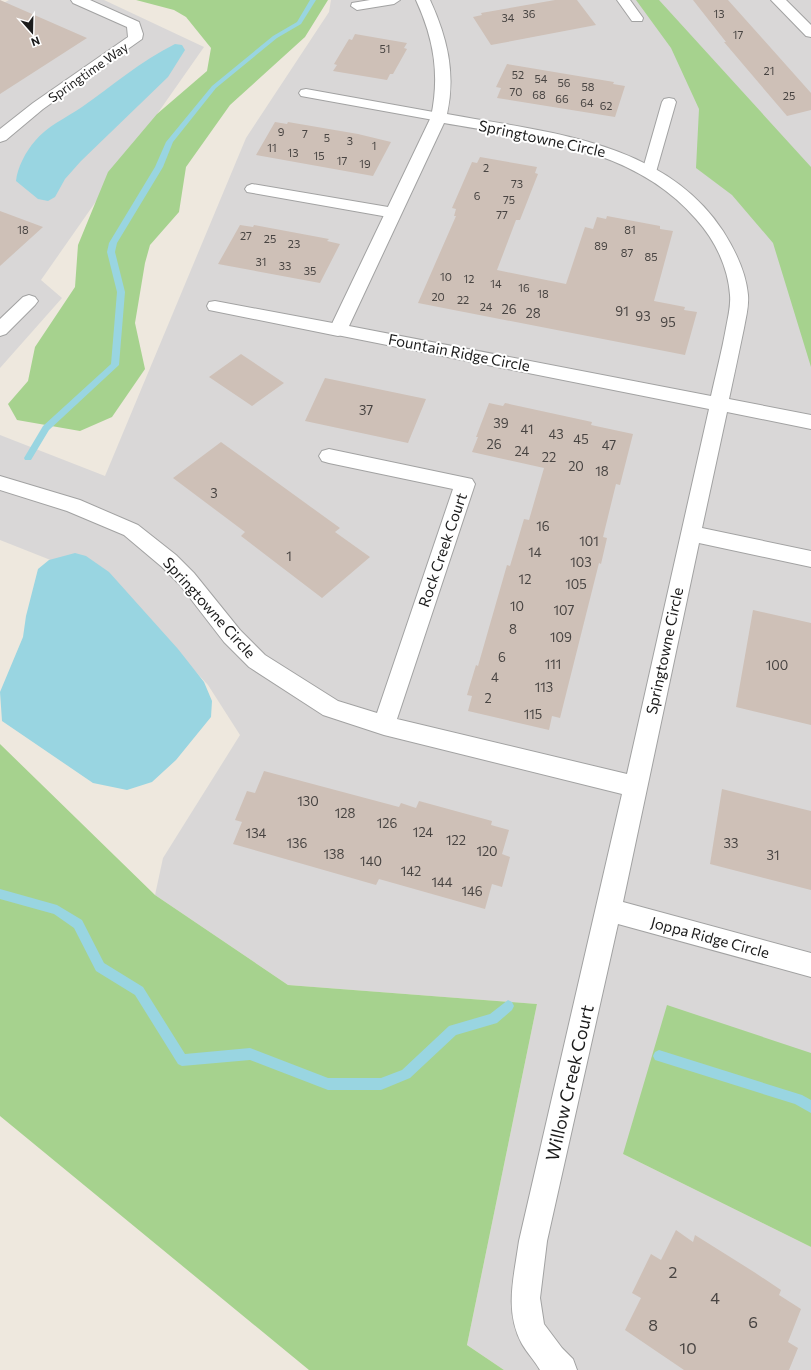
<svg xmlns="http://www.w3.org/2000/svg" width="811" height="1370" font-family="Commissioner,sans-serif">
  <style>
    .residential { fill: #d9d7d7 }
    .forest { fill: #a6d28e }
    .water { fill: #99d5e1 }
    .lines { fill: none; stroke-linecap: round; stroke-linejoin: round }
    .stream { fill: #99d5e1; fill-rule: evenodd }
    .building { fill: #cec0b7 }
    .lane-casing { stroke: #a2a2a2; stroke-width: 2 }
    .street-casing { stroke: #a2a2a2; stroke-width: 2 }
    .lane { fill: #fff; fill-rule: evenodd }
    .street { fill: #fff; fill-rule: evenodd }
    .labels { text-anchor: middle; stroke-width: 4; stroke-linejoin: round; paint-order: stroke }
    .far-number-label { font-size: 11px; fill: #484442 }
    .far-street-label { font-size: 13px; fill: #1b1b1b; stroke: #fff }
    .number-label { font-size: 13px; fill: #484442 }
    .street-label { font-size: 15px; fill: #1b1b1b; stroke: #fff }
    .near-number-label { font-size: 16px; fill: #484442 }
    .near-street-label { font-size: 18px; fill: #1b1b1b; stroke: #fff }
  </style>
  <rect width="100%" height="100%" fill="#eee8de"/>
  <path class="residential" d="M 9,0 L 104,0 L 204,47 L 41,280 L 62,298 L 0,368 L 0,5 Z
    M 331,0 L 811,0 L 811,1071 L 623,1154 L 811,1247 L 811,1370 L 504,1370 L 467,1345 L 537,1004 L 288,985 L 155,895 L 163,858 L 240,735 L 208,685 L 123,594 L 53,561 L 0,540 L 0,435 L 105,476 L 246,138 L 329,12 Z"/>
  <path class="forest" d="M 136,0 L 328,0 L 305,37 L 230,105 L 186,167 L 179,212 L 150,245 L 145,263 L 135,323 L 145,369 L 112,417 L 80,431 L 17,420 L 8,404 L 28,381 L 35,347 L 75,287 L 78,245 L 108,172 L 157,114 L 207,71 L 211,48 L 186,17 L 174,10 Z
    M 636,0 L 659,0 L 811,167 L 811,367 L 773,243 L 732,195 L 696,168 L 699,109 L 671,48 Z
    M 0,744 L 155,895 L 288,985 L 537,1004 L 467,1345 L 504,1370 L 309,1370 L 0,1116 Z
    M 667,1005 L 811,1053 L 811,1247 L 623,1154 Z"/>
  <path class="water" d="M 175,44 L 182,45 L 185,50 L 168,77 L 81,161 L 65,179 L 55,197 L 48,201 L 38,199 L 16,181 C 17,168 26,151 35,141 C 47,126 66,118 82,107 C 112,86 141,61 175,44 Z
    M 75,553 L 86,556 L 109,572 L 178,649 L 204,682 L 212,701 L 211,717 L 176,760 L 152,782 L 127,790 L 93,783 L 2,721 L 0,692 L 23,637 L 26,616 L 38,569 L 49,560 Z"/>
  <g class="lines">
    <path class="stream" d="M 310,0 L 316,0 L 301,24 L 277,38 L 216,88 L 173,142 L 163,167 L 117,243 L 115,252 L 125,292 L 119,365 L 49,430 L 31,460 L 25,460 L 24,458 L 43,426 L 111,364 L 117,292 L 107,252 L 109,243 L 155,167 L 166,142 L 212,86 L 273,36 L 297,22 Z
      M 0,889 L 57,905 L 82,920 L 104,963 L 143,987 L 185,1054 L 250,1048 L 328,1078 L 381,1078 L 402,1070 L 449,1026 L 490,1014 L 508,1000 L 512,1002 L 514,1006 L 512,1010 L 497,1023 L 456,1035 L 410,1078 L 381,1090 L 328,1090 L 250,1060 L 182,1066 L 178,1064 L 135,995 L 96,971 L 74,928 L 54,914 L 0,899 Z
      M 659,1050 L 802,1095 L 811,1100 L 811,1113 L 795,1104 L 655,1060 L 653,1056 L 655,1052 Z"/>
  </g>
  <path class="building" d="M 0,0 L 87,38 L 0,94 Z
    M 555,0 L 577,0 L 596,25 L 491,45 L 473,17 L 482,15 L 481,13 Z
    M 693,0 L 728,0 L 811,93 L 811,110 L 787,116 L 724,42 L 726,42 Z
    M 355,34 L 407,43 L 404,48 L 407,49 L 393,74 L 390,74 L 387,80 L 333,71 L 337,65 L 334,64 L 349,39 L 352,40 Z
    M 507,64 L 614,82 L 613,84 L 625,86 L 615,117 L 497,98 L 501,88 L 496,87 Z
    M 275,122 L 287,124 L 288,122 L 358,134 L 391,142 L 373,176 L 256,155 Z
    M 480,157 L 537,167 L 535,173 L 538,174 L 520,220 L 516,220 L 497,270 L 566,284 L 585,227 L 593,229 L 597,217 L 606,219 L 607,216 L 660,226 L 660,229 L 673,231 L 654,301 L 685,307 L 684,310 L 697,312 L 685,355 L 418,303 L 456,216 L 454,216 L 456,209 L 452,208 L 472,162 L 477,163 Z
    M 0,211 L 43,227 L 0,266 Z
    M 240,225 L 253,227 L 254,225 L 329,239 L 327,241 L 340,244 L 320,283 L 218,264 Z
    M 241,354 L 284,383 L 252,406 L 209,377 Z
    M 325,378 L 426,399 L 408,443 L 305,421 Z
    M 489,403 L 503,406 L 505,403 L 592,422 L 591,425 L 633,434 L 620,485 L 616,484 L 603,537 L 607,538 L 601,564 L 599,563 L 560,718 L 552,716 L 549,730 L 468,711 L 472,696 L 467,695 L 476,665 L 478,666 L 507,565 L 510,566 L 524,519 L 529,520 L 544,468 L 472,452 L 478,437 L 476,437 Z
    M 221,442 L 340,528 L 335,532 L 370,557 L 322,598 L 241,536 L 245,532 L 173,478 Z
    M 753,610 L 811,623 L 811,725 L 736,707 Z
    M 264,771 L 399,807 L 401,803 L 416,808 L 419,801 L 492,821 L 491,825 L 509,830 L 502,854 L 510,857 L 502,887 L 492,884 L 485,909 L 379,879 L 376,885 L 233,844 L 242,822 L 235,820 L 247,791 L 255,793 Z
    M 722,789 L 811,811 L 811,890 L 710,864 Z
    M 676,1230 L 693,1242 L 695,1235 L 754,1272 L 781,1290 L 779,1295 L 801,1309 L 788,1342 L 798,1348 L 789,1370 L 684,1370 L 625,1330 L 641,1298 L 632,1293 L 651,1254 L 661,1260 Z"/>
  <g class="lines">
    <defs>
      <path id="lane" d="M 370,0 L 400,0 L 394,4 L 357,10 L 351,6 L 352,3 Z
        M 617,0 L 630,0 L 643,18 L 642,21 L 632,21 Z
        M 306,89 L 439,113 L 444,114 L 446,117 L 444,120 L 439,121 L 301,96 L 299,93 L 301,90 Z
        M 669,98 L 674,99 L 676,102 L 656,172 L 654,175 L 644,175 L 642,172 L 662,102 L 664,99 Z
        M 252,184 L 394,208 L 399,210 L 401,213 L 399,216 L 394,218 L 247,192 L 245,189 L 247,186 Z
        M 215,301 L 338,324 L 344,326 L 346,330 L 344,334 L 338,336 L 209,310 L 207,306 L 209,302 Z"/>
      <path id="street" d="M 71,0 L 90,0 L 139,22 L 143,34 L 142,39 L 43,109 L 6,140 L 0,142 L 0,129 L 33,103 L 128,37 L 127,27 L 73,3 Z
        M 416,0 L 430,0 C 447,37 456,73 447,114 C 544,132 664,140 723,231 C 735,250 746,272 748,295 C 749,306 746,317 744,328 C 739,352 734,376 729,399 L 811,415 L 811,429 L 727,412 L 702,528 L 811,551 L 811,567 L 699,543 L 623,902 L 811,953 L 811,977 L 618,924 L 547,1241 L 540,1298 L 544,1324 L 562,1348 L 573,1359 L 577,1370 L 540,1370 C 535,1361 527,1353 522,1344 C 504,1311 514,1277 519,1241 L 622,794 L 384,735 L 323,715 L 249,667 L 224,642 L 180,585 L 162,567 L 124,535 L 67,511 L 0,490 L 0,476 L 80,500 L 138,525 L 176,555 L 194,573 L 240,630 L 265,655 L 338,701 L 377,713 L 453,489 L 329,463 L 322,461 L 319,456 L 322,451 L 329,449 L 472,479 L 475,484 L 397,719 L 627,774 L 709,409 L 332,334 L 329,330 L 431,117 C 440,75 434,39 416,0 ZM 444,123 C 533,139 633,146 696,219 C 715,240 728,267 730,295 C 731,306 728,317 726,328 C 722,351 716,373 711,396 L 349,326 Z
        M 771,0 L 786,0 L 811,25 L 811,37 L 806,36 Z
        M 29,295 L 35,297 L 38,301 L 35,305 L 6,334 L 0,336 L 0,319 L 23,297 Z"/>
    </defs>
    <use href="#lane" class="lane-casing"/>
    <use href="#street" class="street-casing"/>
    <use href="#lane" class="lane"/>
    <use href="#street" class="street"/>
  </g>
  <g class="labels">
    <g class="far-number-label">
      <text x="529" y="18">36</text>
      <text x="719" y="18">13</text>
      <text x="508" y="22">34</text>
      <text x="738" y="39">17</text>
      <text x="385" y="53">51</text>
      <text x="769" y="75">21</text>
      <text x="518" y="79">52</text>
      <text x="541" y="83">54</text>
      <text x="564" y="87">56</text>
      <text x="588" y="91">58</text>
      <text x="516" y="96">70</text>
      <text x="539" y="99">68</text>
      <text x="789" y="100">25</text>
      <text x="562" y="103">66</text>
      <text x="587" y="107">64</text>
      <text x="606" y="110">62</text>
      <text x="281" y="136">9</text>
      <text x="305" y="138">7</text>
      <text x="327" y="142">5</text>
      <text x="350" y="145">3</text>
      <text x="374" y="150">1</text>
      <text x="272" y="152">11</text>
      <text x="293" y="157">13</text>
      <text x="319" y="160">15</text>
      <text x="342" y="165">17</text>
      <text x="365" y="168">19</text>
      <text x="486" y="172">2</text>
      <text x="517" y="188">73</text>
      <text x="477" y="200">6</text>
      <text x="509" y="204">75</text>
      <text x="502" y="219">77</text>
      <text x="23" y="234">18</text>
      <text x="630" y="234">81</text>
      <text x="246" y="240">27</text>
      <text x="270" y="243">25</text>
      <text x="294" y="248">23</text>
      <text x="601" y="250">89</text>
      <text x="627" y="257">87</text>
      <text x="651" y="261">85</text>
      <text x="261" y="266">31</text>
      <text x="285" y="270">33</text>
      <text x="310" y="275">35</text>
      <text x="446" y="281">10</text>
      <text x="469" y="283">12</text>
      <text x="496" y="288">14</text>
      <text x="524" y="292">16</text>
      <text x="543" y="298">18</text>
      <text x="438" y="301">20</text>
      <text x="463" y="304">22</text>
      <text x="486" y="311">24</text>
    </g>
    <g class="far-street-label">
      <text transform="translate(88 72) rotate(-35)" y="5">Springtime Way</text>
    </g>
    <g class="number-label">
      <text x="509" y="314">26</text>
      <text x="622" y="316">91</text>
      <text x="533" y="318">28</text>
      <text x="643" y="321">93</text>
      <text x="668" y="327">95</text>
      <text x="366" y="415">37</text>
      <text x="501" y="428">39</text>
      <text x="527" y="434">41</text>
      <text x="556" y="439">43</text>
      <text x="581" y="444">45</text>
      <text x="494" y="449">26</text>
      <text x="609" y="450">47</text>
      <text x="522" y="456">24</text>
      <text x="549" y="462">22</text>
      <text x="576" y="471">20</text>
      <text x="602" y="476">18</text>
      <text x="214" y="498">3</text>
      <text x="543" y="531">16</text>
      <text x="589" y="546">101</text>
      <text x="535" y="557">14</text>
      <text x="289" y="561">1</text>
      <text x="581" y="567">103</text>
      <text x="525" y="584">12</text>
      <text x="576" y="589">105</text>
      <text x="517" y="611">10</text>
      <text x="564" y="615">107</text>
      <text x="513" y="634">8</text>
      <text x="561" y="642">109</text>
      <text x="502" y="662">6</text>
      <text x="553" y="669">111</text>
      <text x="777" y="670">100</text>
      <text x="495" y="682">4</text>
      <text x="544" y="692">113</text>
      <text x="488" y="703">2</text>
      <text x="533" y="719">115</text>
      <text x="308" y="806">130</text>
      <text x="345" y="818">128</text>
      <text x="387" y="828">126</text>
      <text x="423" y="837">124</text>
      <text x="256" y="838">134</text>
      <text x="456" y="845">122</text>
      <text x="297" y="848">136</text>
      <text x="731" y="848">33</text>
      <text x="487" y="856">120</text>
      <text x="334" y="859">138</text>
      <text x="773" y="860">31</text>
      <text x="371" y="866">140</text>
      <text x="411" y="876">142</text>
      <text x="442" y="887">144</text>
      <text x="472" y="896">146</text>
    </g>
    <g class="street-label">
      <text transform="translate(542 139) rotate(12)" y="5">Springtowne Circle</text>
      <text transform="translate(459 353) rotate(11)" y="5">Fountain Ridge Circle</text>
      <text transform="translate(443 550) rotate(-71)" y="5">Rock Creek Court</text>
      <text transform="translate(209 608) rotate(48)" y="5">Springtowne Circle</text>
      <text transform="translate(665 651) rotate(-78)" y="5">Springtowne Circle</text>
      <text transform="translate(710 938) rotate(15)" y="5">Joppa Ridge Circle</text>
    </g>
    <g class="near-number-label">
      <text x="673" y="1278">2</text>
      <text x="715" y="1304">4</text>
      <text x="753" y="1328">6</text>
      <text x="653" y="1331">8</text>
      <text x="688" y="1354">10</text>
    </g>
    <g class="near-street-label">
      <text transform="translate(570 1083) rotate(-77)" y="6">Willow Creek Court</text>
    </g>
  </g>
  <g transform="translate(32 32) rotate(160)" stroke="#ffffff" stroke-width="3" paint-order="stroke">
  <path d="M0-3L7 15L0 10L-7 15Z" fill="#1b1b1b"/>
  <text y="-6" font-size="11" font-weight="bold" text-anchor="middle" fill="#1b1b1b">N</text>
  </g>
</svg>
